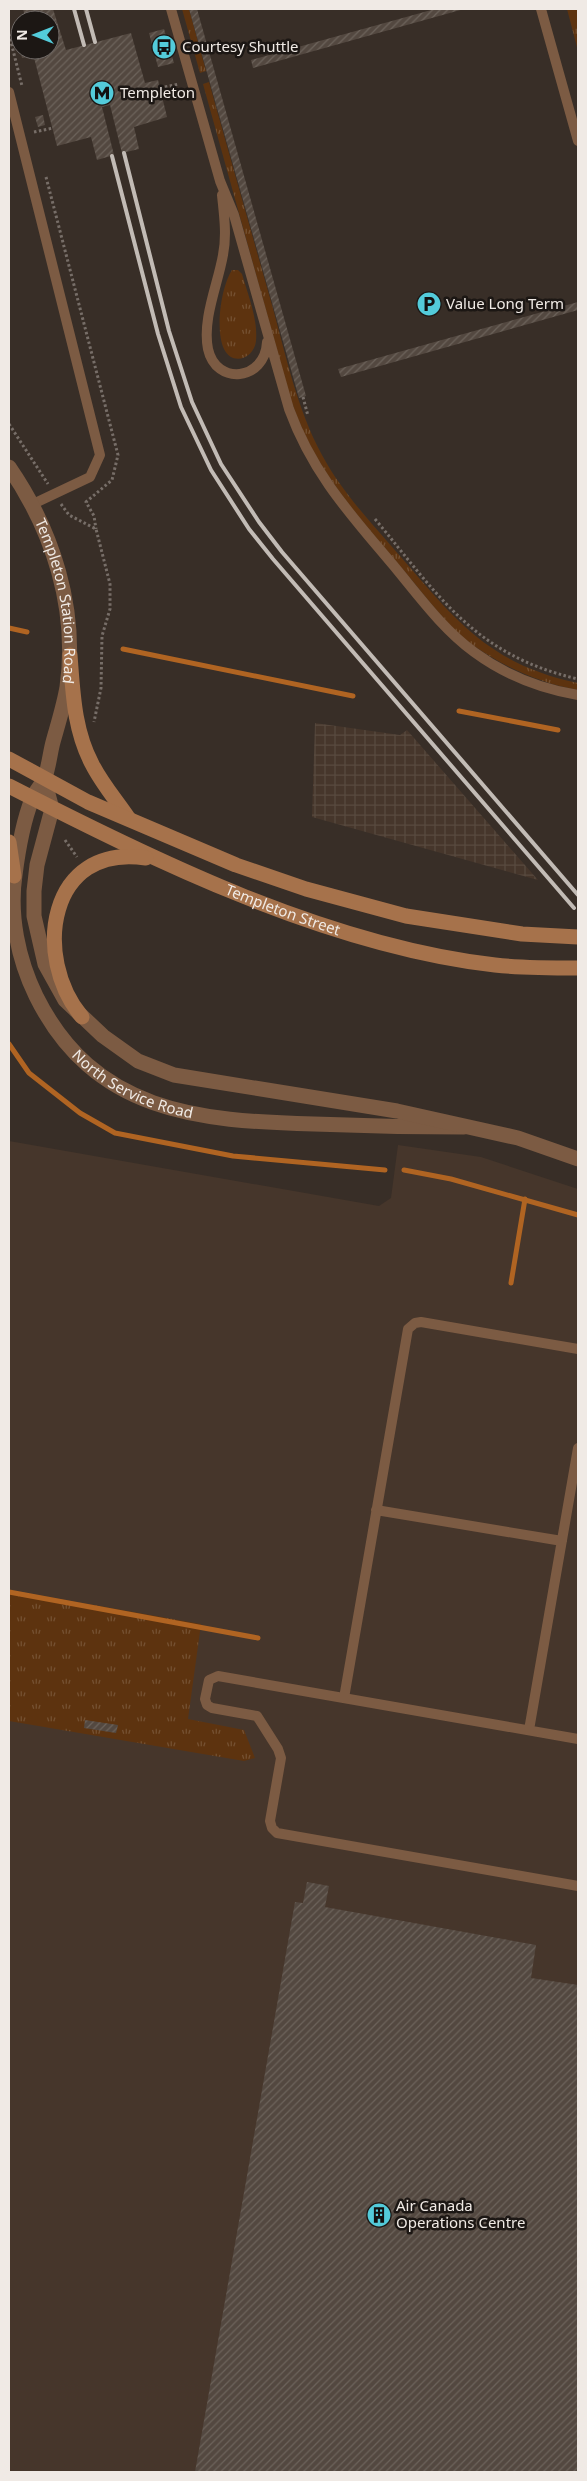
<svg xmlns="http://www.w3.org/2000/svg" width="587" height="2481" font-family="'Noto Sans',sans-serif">
  <style>
    .built { fill: #46362b }
    .industrial { fill: url(#industrial-grid) }
    .grass { fill: url(#grass-tufts) }
    .lines { fill: none; stroke-linecap: round; stroke-linejoin: round }
    .stream { stroke: #b06422; stroke-width: 5 }
    .building { fill: url(#building-hatch) }
    .path { stroke: #776e68; stroke-width: 3; stroke-dasharray: 2.5 2.5; stroke-linecap: butt }
    .lane { stroke: #7c5b43; stroke-width: 10 }
    .street { stroke: #7c5b43; stroke-width: 15 }
    .secondary { stroke: #a6724b; stroke-width: 15 }
    .rail { stroke: #c2bbb5; stroke-width: 4 }
    .labels { text-anchor: middle; stroke-width: 5; stroke-linejoin: round; paint-order: stroke }
    .poi-label { font-size: 15px; fill: #f0eae5; stroke: #1c1714; text-anchor: start }
    .street-label { font-size: 15px; fill: #f0eae5; stroke: #1c1714 }
  </style>
  <defs>
    <pattern id="industrial-grid" width="8" height="8" patternUnits="userSpaceOnUse" patternTransform="scale(1.25)"><rect width="8" height="8" fill="#46362b"/><path d="M0 4h8M4 0v8" fill="none" stroke="#584a3f"/></pattern>
    <pattern id="grass-tufts" width="24" height="20" patternUnits="userSpaceOnUse" patternTransform="scale(1.25)"><rect width="24" height="20" fill="#5d330f"/><path d="M3 7l-1-3M5 7V3M7 7l1-3M15 17l-1-3M17 17v-4M19 17l1-3" fill="none" stroke="#755132"/></pattern>
    <pattern id="building-hatch" width="6" height="6" patternUnits="userSpaceOnUse" patternTransform="scale(1.25)"><rect width="6" height="6" fill="#534840"/><path d="M-1 1l2-2M0 6l6-6M5 7l2-2" fill="none" stroke="#6c635b"/></pattern>
  </defs>
  <rect width="100%" height="100%" fill="#382e27"/>
  <path class="built" d="M 9,1141 L 379,1206 L 391,1198 L 398,1145 L 481,1157 L 578,1189 L 578,2472 L 9,2472 Z"/>
  <path class="industrial" d="M 315,723 L 400,735 L 407,730 L 538,880 L 312,817 Z"/>
  <path class="grass" d="M 182,9 L 189,9 L 206,71 L 200,73 Z
    M 567,9 L 578,9 L 578,51 Z
    M 209,82 C 230,157 251,231 272,305 C 286,356 297,409 322,455 C 345,498 382,534 413,571 C 464,631 499,666 578,683 L 578,690 C 540,683 506,668 474,646 C 447,626 427,598 406,573 C 360,518 314,470 291,400 L 203,84 Z
    M 232,270 L 238,270 L 242,274 C 248,295 258,319 256,341 C 254,359 232,366 224,349 C 215,330 221,287 232,270 Z
    M 9,1590 L 201,1624 L 188,1719 L 244,1730 L 255,1758 L 244,1761 L 9,1721 Z"/>
  <g class="lines">
    <path class="stream" d="M 9,628 L 27,632
      M 123,649 L 353,696
      M 459,711 L 558,730
      M 9,1044 L 29,1073 L 80,1113 L 115,1133 L 233,1156 L 385,1170
      M 404,1170 L 451,1179 L 578,1215
      M 511,1283 L 525,1199
      M 9,1592 L 258,1638"/>
  </g>
  <path class="building" d="M 23,9 L 53,9 L 66,50 L 131,33 L 145,83 L 158,80 L 167,117 L 134,127 L 139,149 L 122,153 L 110,105 L 102,107 L 114,155 L 97,160 L 91,137 L 57,146 L 32,50 L 50,50 L 50,20 L 26,20 Z
    M 189,9 L 197,9 L 306,396 L 299,398 Z
    M 435,9 L 464,9 L 253,68 L 251,60 Z
    M 164,29 L 174,63 L 158,67 L 149,33 Z
    M 20,50 L 28,50 L 30,56 L 22,58 Z
    M 43,115 L 45,125 L 38,127 L 35,117 Z
    M 578,302 L 578,310 L 341,377 L 338,369 Z
    M 85,1720 L 118,1725 L 116,1733 L 84,1728 Z
    M 307,1882 L 329,1886 L 325,1907 L 536,1945 L 531,1978 L 578,1985 L 578,2472 L 195,2472 L 295,1902 L 303,1903 Z"/>
  <g class="lines">
    <path class="path" d="M 9,34 L 22,86
      M 160,88 L 179,84
      M 34,132 L 53,128
      M 46,177 L 118,455 L 112,480 L 86,502 L 94,516 L 96,529
      M 303,397 L 308,416
      M 9,424 L 48,484
      M 61,504 L 69,515 L 96,529 L 110,584 L 110,609 L 102,636 L 101,688 L 94,722
      M 375,519 C 439,596 474,655 578,679
      M 65,840 L 77,857"/>
    <path class="lane" d="M 171,9 L 220,181 L 234,215 L 289,409 C 314,477 353,517 398,571 C 421,599 444,630 474,652 C 504,674 541,689 578,695
      M 541,9 L 578,141
      M 9,92 L 100,455 L 90,477 L 33,504
      M 222,195 C 224,215 227,235 223,255 C 218,284 202,319 208,349 C 216,386 265,381 267,342
      M 376,1510 L 562,1541
      M 344,1698 L 408,1329 L 415,1323 L 421,1322 L 578,1349
      M 529,1730 L 578,1448
      M 578,1739 L 218,1676 L 209,1680 L 205,1699 L 207,1705 L 212,1708 L 257,1716 L 278,1749 L 281,1758 L 270,1821 L 272,1828 L 277,1833 L 578,1886"/>
    <g class="street">
      <path id="s1" d="M 9,467 C 53,531 78,609 67,687 C 64,705 58,724 53,742 C 50,753 49,766 45,777 C 42,785 35,791 32,799 C 23,822 18,851 15,875 C 9,915 18,959 36,996 C 94,1113 198,1121 314,1124 C 364,1126 414,1127 464,1127"/>
      <path d="M 44,779 L 52,809 L 37,865 L 34,891 L 34,916 L 45,964 L 65,1000 L 103,1036 L 138,1061 L 174,1075 L 397,1111 L 518,1138 L 578,1159"/>
    </g>
    <g class="secondary">
      <path d="M 70,655 C 73,693 74,730 92,764 C 102,784 117,801 129,819"/>
      <path d="M 9,759 L 88,802 L 236,865 L 306,889 L 406,916 L 522,934 L 578,937"/>
      <path id="s2" d="M 9,786 C 157,862 329,946 495,965 C 522,968 551,968 578,968"/>
      <path d="M 9,842 L 14,876"/>
      <path d="M 82,1017 C 32,957 48,843 146,858"/>
    </g>
    <path class="rail" d="M 74,9 L 84,45
      M 86,9 L 95,42
      M 124,153 L 169,331 L 192,402 L 221,464 L 259,522 L 282,552 L 578,895
      M 112,156 L 158,334 L 181,407 L 211,470 L 249,529 L 273,559 L 574,908"/>
  </g>
  <defs>
    <symbol id="bus-disc" viewBox="-11 -11 22 22"><circle r="9.5" fill="#53cbda" stroke="#1c1714"/><path d="M-5-6H5V4H4V6H2V4H-2V6H-4V4H-5ZM-3.5-4V0h7V-4ZM-3.5 1.2v1.5H-2V1.2ZM2 1.2v1.5H3.5V1.2Z" fill="#111"/></symbol>
    <symbol id="metro-disc" viewBox="-11 -11 22 22"><circle r="9.5" fill="#53cbda" stroke="#1c1714"/><path d="M-5.5 5V-5H-3L0 0L3-5H5.5V5H3V-.5L0 4L-3-.5V5Z" fill="#111"/></symbol>
    <symbol id="parking-disc" viewBox="-11 -11 22 22"><circle r="9.5" fill="#53cbda" stroke="#1c1714"/><path d="M-3.5-5.5H1a3.5 3.5 0 0 1 0 7H-1V5.5H-3.5ZM-1-3.4V-.6H.8a1.4 1.4 0 0 0 0-2.8Z" fill="#111"/></symbol>
    <symbol id="building-disc" viewBox="-11 -11 22 22"><circle r="9.5" fill="#53cbda" stroke="#1c1714"/><path d="M-4-6H4V6H1V3H-1V6H-4ZM-2.5-4.3h1.7v1.8h-1.7ZM.8-4.3h1.7v1.8H.8ZM-2.5-1h1.7V.8h-1.7ZM.8-1h1.7V.8H.8Z" fill="#111"/></symbol>
  </defs>
  <g fill-rule="evenodd">
    <use href="#bus-disc" x="150" y="33" width="28" height="28"/>
    <use href="#metro-disc" x="88" y="79" width="28" height="28"/>
    <use href="#parking-disc" x="415" y="290" width="28" height="28"/>
    <use href="#building-disc" x="365" y="2201" width="28" height="28"/>
  </g>
  <g class="labels">
    <g class="poi-label">
      <text x="182" y="52">Courtesy Shuttle</text>
      <text x="120" y="98">Templeton</text>
      <text x="446" y="309">Value Long Term</text>
      <text x="396" y="2211">Air Canada<tspan x="396" dy="17">Operations Centre</tspan></text>
    </g>
    <g class="street-label">
      <text dy="5" stroke="none"><textPath href="#s1" startOffset="145">Templeton Station Road</textPath></text>
      <text dy="5" stroke="none"><textPath href="#s2" startOffset="301">Templeton Street</textPath></text>
      <text dy="5" stroke="none"><textPath href="#s1" startOffset="690">North Service Road</textPath></text>
    </g>
  </g>
  <rect width="587" height="2481" fill="none" stroke="#f0eae5" stroke-width="20"/>
  <g transform="translate(35 35) rotate(270)"><circle r="24" fill="#1c1714" stroke="#716b68"/>
  <path d="M0-4L9 19L0 12L-9 19Z" fill="#53cbda"/>
  <text y="-8" font-size="14" font-weight="bold" text-anchor="middle" fill="#f0eae5">N</text>
  </g>
</svg>
